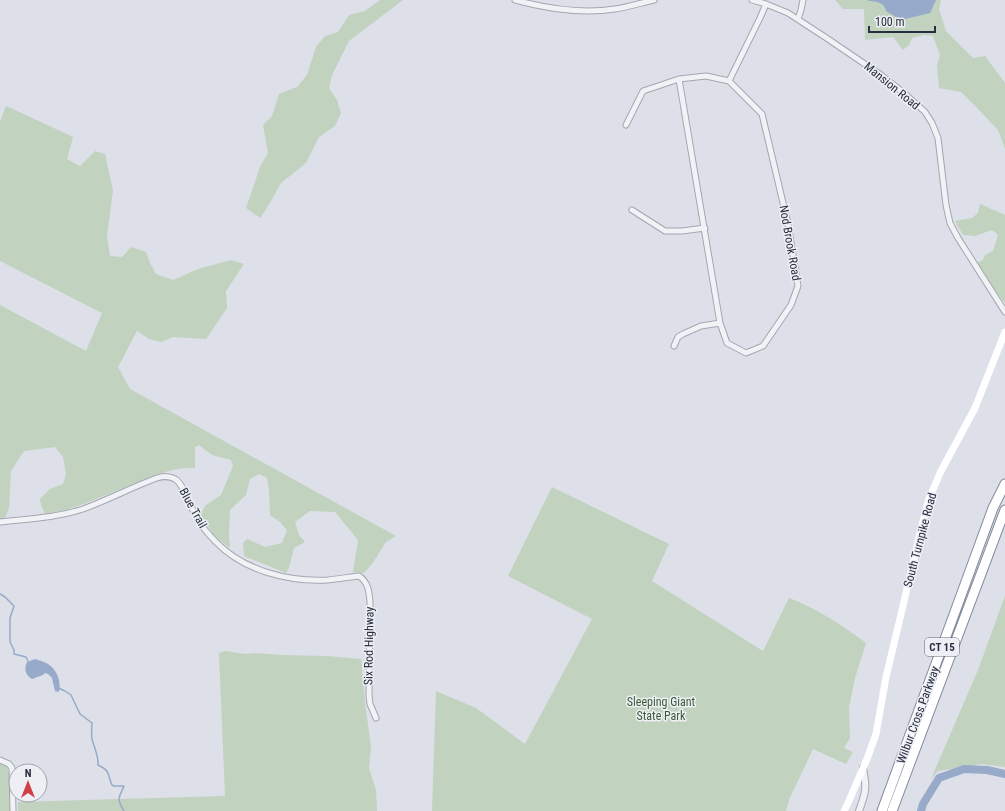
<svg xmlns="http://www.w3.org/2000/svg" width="1005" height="811" font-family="'Roboto Condensed',sans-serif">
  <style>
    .green { fill: #c1d2be }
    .water { fill: #97aac9 }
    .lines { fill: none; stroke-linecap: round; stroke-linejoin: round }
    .stream { stroke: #97aac9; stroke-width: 1.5 }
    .river { stroke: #97aac9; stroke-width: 8 }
    .minor-casing { stroke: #a3a7b2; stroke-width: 7 }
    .tertiary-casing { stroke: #a3a7b2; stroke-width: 8 }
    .motorway-casing { stroke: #858c9e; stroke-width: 11 }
    .minor { stroke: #f0f2f6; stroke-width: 5 }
    .tertiary { stroke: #f0f2f6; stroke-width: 6 }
    .secondary { stroke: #fff; stroke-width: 7 }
    .motorway { stroke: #fff; stroke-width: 9 }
    .labels { text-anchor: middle; stroke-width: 3; stroke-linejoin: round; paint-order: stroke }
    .shield { fill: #edeff5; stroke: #626775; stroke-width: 1 }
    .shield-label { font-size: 11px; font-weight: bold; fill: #272d3e }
    .street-label { font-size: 12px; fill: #272d3e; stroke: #edeff5 }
    .park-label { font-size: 12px; fill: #375a34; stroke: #edeff5 }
  </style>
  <rect width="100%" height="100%" fill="#dde0e8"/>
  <path class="green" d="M 380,0 L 403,0 L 349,41 L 332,75 L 329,88 L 337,100 L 341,113 L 335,126 L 319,137 L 306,163 L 281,183 L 270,203 L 260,218 L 246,208 L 260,167 L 268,153 L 263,125 L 272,116 L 279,94 L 297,87 L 307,75 L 316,47 L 325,36 L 338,32 L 349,15 L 365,11 Z
    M 835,0 L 941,0 L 939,9 L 946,31 L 973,58 L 985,56 L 1005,83 L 1005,149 L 998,130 L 978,109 L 961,92 L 939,88 L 937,65 L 940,55 L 933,36 L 924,35 L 912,38 L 909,45 L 903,50 L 893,37 L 865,40 L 864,9 L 843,9 Z
    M 6,106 L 26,115 L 73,137 L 67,159 L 80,166 L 95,151 L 105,154 L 113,191 L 107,236 L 110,256 L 122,257 L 131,247 L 146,252 L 150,263 L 156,274 L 173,280 L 198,269 L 231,260 L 244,264 L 226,291 L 227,308 L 206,339 L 173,337 L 161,342 L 149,339 L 137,331 L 118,367 L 130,389 L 396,536 L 386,542 L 372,564 L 364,573 L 353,572 L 358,540 L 335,512 L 310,511 L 295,522 L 299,535 L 305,542 L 294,548 L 289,567 L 286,573 L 244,556 L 243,543 L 247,539 L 265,547 L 282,543 L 287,530 L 280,522 L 270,515 L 269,489 L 267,478 L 259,474 L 250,479 L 246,495 L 230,510 L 229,536 L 230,547 L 228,547 L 214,535 L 200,514 L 206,505 L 221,495 L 233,466 L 231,460 L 212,455 L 199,445 L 195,447 L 195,468 C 182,467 170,471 158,474 L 86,503 L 66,510 L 45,514 L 41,505 L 40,499 L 50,489 L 63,484 L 66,474 L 63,457 L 55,447 L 24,451 L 11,471 L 9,508 L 4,520 L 0,520 L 0,305 L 86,351 L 102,313 L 0,261 L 0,122 Z
    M 980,204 L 1005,215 L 1005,303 L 997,293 L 977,263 L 983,260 L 985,255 L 993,251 L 998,235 L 992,230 L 975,236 L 963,235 L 955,221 L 972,218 L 978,213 Z
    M 552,487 L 669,544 L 652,581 L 763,651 L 789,598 C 816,608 842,625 866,643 L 855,678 L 849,707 L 850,738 L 844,748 L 853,752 L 846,764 L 813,749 L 789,800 L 786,811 L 432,811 L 436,691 L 476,708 L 525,744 L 592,619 L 508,576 Z
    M 1005,596 L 1005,767 L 981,764 L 964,767 L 938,771 L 931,779 L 978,670 Z
    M 226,651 L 245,654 L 254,653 L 281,655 L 327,656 L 361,659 L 365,702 L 371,747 L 369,768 L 376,790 L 377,811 L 18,811 L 18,802 L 85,800 L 225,796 L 219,653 Z
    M 0,763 C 5,764 8,768 9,773 L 11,811 L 0,811 Z"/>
  <path class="water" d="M 868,0 L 936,0 L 930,13 L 901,20 L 886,11 C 885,3 876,1 869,1 Z
    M 35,659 C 38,660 42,661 44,662 C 55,666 62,680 59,691 L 58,692 L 55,691 L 52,678 L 48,674 L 45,673 L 43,675 L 32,679 C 25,675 24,669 27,662 Z"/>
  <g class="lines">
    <path class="stream" d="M 0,594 L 5,597 L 14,606 L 10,618 L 10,642 L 14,650 L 14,654 L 26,657 L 28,661
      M 58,688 L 65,691 L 71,695 L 80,714 L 92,723 C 92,728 91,734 92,739 C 94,747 99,757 98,765 C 111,771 107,774 112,785 L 114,786 L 124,786 C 119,798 116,798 124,811"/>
    <path class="river" d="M 921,811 L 923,804 L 939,778 L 964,769 L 987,770 L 1005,774"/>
    <defs>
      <path id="minor" d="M 515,0 C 548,9 581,14 615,9 C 628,7 641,3 654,0
        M 752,0 L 766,4 L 788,13 L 825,37 L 881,75 L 904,93 L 925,112 L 932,123 L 938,138 L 946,205 L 950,223 L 958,238 L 1005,312
        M 798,19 L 801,10 L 803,0
        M 729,81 L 760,18 L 766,4
        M 626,125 L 643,91 L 679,79 L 706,76 L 729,81 L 762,114 L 788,224 L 798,286 L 791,305 L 763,346 L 746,353 L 727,343 L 720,323 L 679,79
        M 632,210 L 665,231 L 682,231 L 705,228
        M 674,346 L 678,337 L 683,334 L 701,326 L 720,323
        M 0,522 C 27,519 56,518 83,509 C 108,500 132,487 157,478 C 163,476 169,476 175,479 C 184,484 191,509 197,518 C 202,527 209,535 216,542 C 244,571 289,582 328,580 C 339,579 349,577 359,576 C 368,582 369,591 370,602 L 369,696 L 370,704 L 376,718
        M 0,760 L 9,764 L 12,768 L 13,811"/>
      <path id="tertiary" d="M 859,811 C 866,792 867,788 863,768"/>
      <path id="motorway" d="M 882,811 L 993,508 L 1005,484
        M 892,811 L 1005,510"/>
    </defs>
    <use href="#minor" class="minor-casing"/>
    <use href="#tertiary" class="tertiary-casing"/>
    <use href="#motorway" class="motorway-casing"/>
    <use href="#minor" class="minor"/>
    <use href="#tertiary" class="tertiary"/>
    <path class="secondary" d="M 844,811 L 848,803 L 867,759 L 876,734 L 886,677 L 898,627 L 921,529 L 929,499 L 941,471 L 975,408 L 1005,332"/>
    <use href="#motorway" class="motorway"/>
  </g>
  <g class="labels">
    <rect class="shield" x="925" y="638" width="34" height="18" rx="3"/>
    <g class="shield-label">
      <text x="942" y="651">CT 15</text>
    </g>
    <g class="street-label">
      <text transform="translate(892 86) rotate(39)" y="4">Mansion Road</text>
      <text transform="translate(790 243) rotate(80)" y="4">Nod Brook Road</text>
      <text transform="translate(193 508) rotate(61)" y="4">Blue Trail</text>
      <text transform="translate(920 540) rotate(-75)" y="4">South Turnpike Road</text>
      <text transform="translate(369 646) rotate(-89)" y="4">Six Rod Highway</text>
      <text transform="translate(918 715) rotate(-70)" y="4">Wilbur Cross Parkway</text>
    </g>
    <g class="park-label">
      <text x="661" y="706">Sleeping Giant<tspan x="661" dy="14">State Park</tspan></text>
    </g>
  </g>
  <g transform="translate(28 783)"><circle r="19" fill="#edeff5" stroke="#9ea1ac"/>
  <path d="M0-3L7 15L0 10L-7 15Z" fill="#d03f46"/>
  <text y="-6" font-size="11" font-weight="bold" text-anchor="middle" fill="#272d3e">N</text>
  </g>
  <path d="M869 26v6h66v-6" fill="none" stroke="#272d3e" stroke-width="2"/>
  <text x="875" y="26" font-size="12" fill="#272d3e" stroke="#edeff5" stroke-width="3" paint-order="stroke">100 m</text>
</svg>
